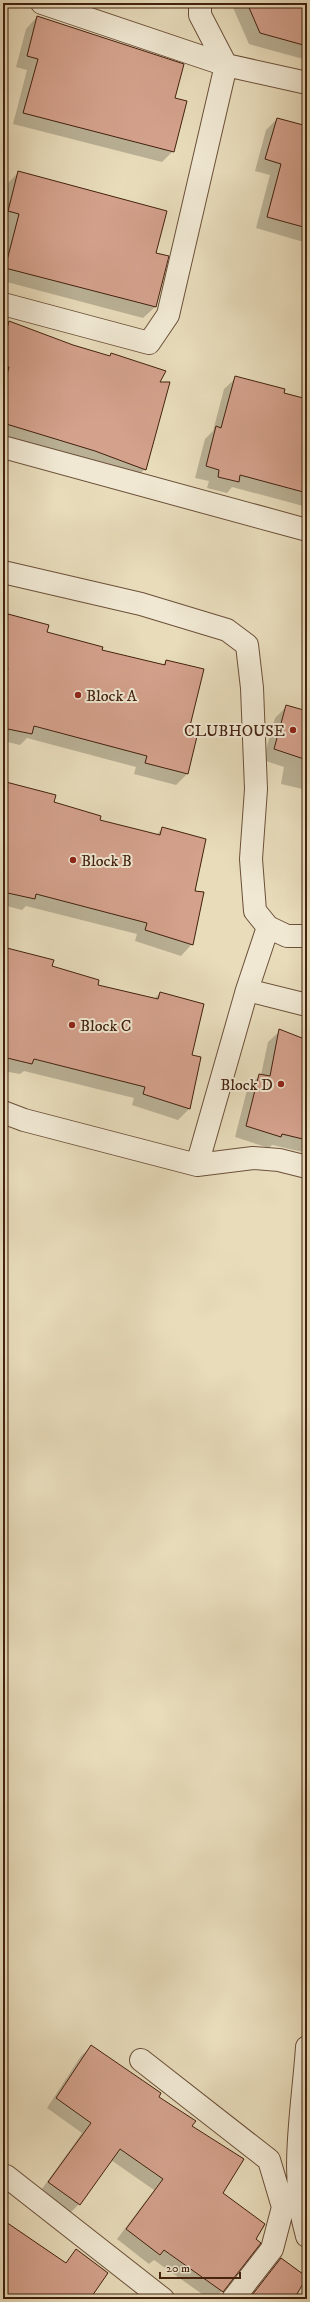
<svg xmlns="http://www.w3.org/2000/svg" width="310" height="2302" font-family="'IM FELL DW Pica',serif">
  <style>
    .shadow { fill: #0003 }
    .building { fill: #d4a18c; stroke: #42210e }
    .lines { fill: none; stroke-linecap: round; stroke-linejoin: round }
    .street-casing { stroke: #6c5039; stroke-width: 24 }
    .street { stroke: #f0e8d3; stroke-width: 22 }
    .poi-dot { fill: #8f2418; stroke: #f0e8d3; stroke-width: 1.5 }
    .labels { text-anchor: middle; stroke-width: 4; stroke-linejoin: round; paint-order: stroke }
    .poi-label { font-size: 16px; fill: #42210e; stroke: #f0e8d3; text-anchor: start }
  </style>
  <rect width="100%" height="100%" fill="#e8dcbb"/>
  <filter id="stains"><feTurbulence type="fractalNoise" baseFrequency=".005" numOctaves="4"/><feColorMatrix values="0 0 0 0 .2 0 0 0 0 .09 0 0 0 0 .02 0 0 0 .5 -.17"/></filter>
  <radialGradient id="worn" r=".72"><stop offset=".6" stop-color="#630" stop-opacity="0"/><stop offset="1" stop-color="#630" stop-opacity=".3"/></radialGradient>
  <path class="shadow" d="M 231,3 L 307,3 L 307,60 L 249,44 Z
    M 37,17 L 174,99 L 173,151 L 162,162 L 13,124 L 27,70 L 16,67 L 26,29 Z
    M 277,119 L 307,127 L 307,243 L 256,228 L 270,175 L 255,171 L 266,130 Z
    M 19,172 L 155,254 L 155,307 L 143,318 L 3,281 L 3,245 L 8,225 L 3,224 L 3,201 L 7,184 Z
    M 10,322 L 72,346 L 109,357 L 111,354 L 159,383 L 145,469 L 133,480 L 3,438 L 3,329 Z
    M 236,378 L 307,400 L 307,507 L 232,487 L 227,493 L 207,488 L 209,481 L 195,478 L 205,439 L 213,431 L 224,389 Z
    M 9,616 L 46,633 L 100,651 L 162,666 L 166,661 L 189,726 L 187,774 L 176,785 L 134,774 L 136,767 L 27,738 L 20,745 L 3,741 L 3,621 Z
    M 287,706 L 307,712 L 307,790 L 281,784 L 284,767 L 263,760 L 275,718 Z
    M 6,783 L 99,821 L 156,835 L 162,829 L 193,892 L 192,944 L 181,956 L 135,941 L 137,934 L 26,906 L 22,910 L 3,905 L 3,786 Z
    M 3,949 L 97,985 L 154,999 L 160,993 L 191,1056 L 200,1058 L 189,1109 L 178,1120 L 132,1105 L 134,1098 L 24,1071 L 20,1074 L 3,1071 Z
    M 280,1031 L 307,1041 L 307,1153 L 272,1145 L 269,1148 L 235,1137 L 248,1086 L 261,1075 L 268,1042 Z
    M 91,2047 L 158,2097 L 191,2126 L 222,2193 L 222,2291 L 214,2299 L 209,2299 L 154,2260 L 149,2264 L 117,2239 L 154,2190 L 111,2160 L 79,2204 L 69,2214 L 39,2193 L 82,2133 L 47,2108 L 81,2056 Z
    M 281,2259 L 307,2278 L 297,2292 L 307,2299 L 248,2299 Z"/>
  <path class="building" d="M 247,3 L 307,3 L 307,46 L 260,33 Z
    M 37,16 L 184,64 L 175,98 L 187,101 L 174,152 L 23,113 L 38,59 L 27,56 Z
    M 277,118 L 307,126 L 307,228 L 267,217 L 281,164 L 265,159 Z
    M 18,171 L 167,211 L 156,253 L 169,256 L 156,307 L 5,268 L 19,214 L 8,211 Z
    M 9,321 L 73,345 L 110,356 L 111,353 L 166,371 L 160,382 L 170,382 L 146,470 L 95,451 L 3,423 L 3,390 L 9,367 L 3,366 L 3,343 Z
    M 235,376 L 285,389 L 284,393 L 307,399 L 307,493 L 240,475 L 239,482 L 218,477 L 219,470 L 206,466 L 216,426 L 221,428 Z
    M 8,614 L 49,625 L 47,632 L 103,647 L 102,650 L 165,665 L 166,660 L 204,669 L 190,726 L 199,728 L 188,774 L 145,763 L 147,756 L 34,726 L 32,734 L 3,728 L 3,687 L 8,668 L 3,667 L 3,635 Z
    M 286,705 L 307,711 L 307,760 L 274,749 Z
    M 6,782 L 56,795 L 54,802 L 101,816 L 100,820 L 160,835 L 162,827 L 206,839 L 195,891 L 204,892 L 193,945 L 145,930 L 147,923 L 36,894 L 35,899 L 3,892 L 3,794 Z
    M 3,947 L 54,960 L 52,966 L 99,980 L 98,985 L 158,999 L 160,992 L 204,1004 L 192,1055 L 201,1057 L 190,1109 L 143,1094 L 145,1087 L 34,1059 L 32,1064 L 3,1057 Z
    M 279,1029 L 307,1040 L 307,1140 L 282,1134 L 281,1137 L 246,1126 L 259,1074 L 270,1076 Z
    M 91,2045 L 161,2093 L 159,2097 L 196,2121 L 192,2126 L 244,2159 L 223,2193 L 265,2224 L 256,2239 L 261,2243 L 223,2292 L 164,2250 L 160,2255 L 126,2229 L 163,2179 L 120,2149 L 80,2205 L 48,2182 L 91,2123 L 56,2098 Z
    M 3,2220 L 66,2263 L 76,2249 L 108,2273 L 90,2299 L 3,2299 Z
    M 281,2258 L 307,2277 L 294,2299 L 249,2299 Z"/>
  <g class="lines">
    <defs>
      <path id="street" d="M 200,3 L 200,15 L 226,65 L 307,83
        M 3,304 L 149,343 L 168,315 L 226,65 L 42,3
        M 3,447 L 307,530
        M 3,572 L 141,604 L 227,630 L 247,645 L 252,688 L 256,789 L 251,859 L 255,911 L 268,927 L 287,936 L 307,936
        M 268,927 L 247,990 L 307,1005
        M 3,1112 L 24,1120 L 197,1165 L 253,1158 L 279,1160 L 307,1167
        M 197,1165 L 247,990
        M 307,2047 C 303,2108 289,2176 307,2236
        M 141,2060 L 269,2160 L 283,2207 L 272,2249 L 233,2299
        M 6,2176 L 163,2299"/>
    </defs>
    <use href="#street" class="street-casing"/>
    <use href="#street" class="street"/>
  </g>
  <g class="poi-dot">
    <circle cx="78" cy="695" r="4"/>
    <circle cx="293" cy="730" r="4"/>
    <circle cx="73" cy="860" r="4"/>
    <circle cx="72" cy="1025" r="4"/>
    <circle cx="281" cy="1084" r="4"/>
  </g>
  <g class="labels">
    <g class="poi-label">
      <text x="86" y="701">Block A</text>
      <text x="285" y="736" text-anchor="end">CLUBHOUSE</text>
      <text x="81" y="866">Block B</text>
      <text x="80" y="1031">Block C</text>
      <text x="273" y="1090" text-anchor="end">Block D</text>
    </g>
  </g>
  <rect width="310" height="2302" fill="none" stroke="#e8dcbb" stroke-width="16"/>
  <rect x="4" y="4" width="302" height="2294" fill="none" stroke="#42210e" stroke-width="2"/>
  <rect x="8" y="8" width="294" height="2286" fill="none" stroke="#42210e"/>
  <path d="M160 2272v6h80v-6" fill="none" stroke="#42210e" stroke-width="2"/>
  <text x="166" y="2272" font-size="12" fill="#42210e" stroke="#f0e8d3" stroke-width="3" paint-order="stroke">20 m</text>
  <rect width="100%" height="100%" filter="url(#stains)"/>
  <rect width="100%" height="100%" fill="url(#worn)"/>
</svg>
